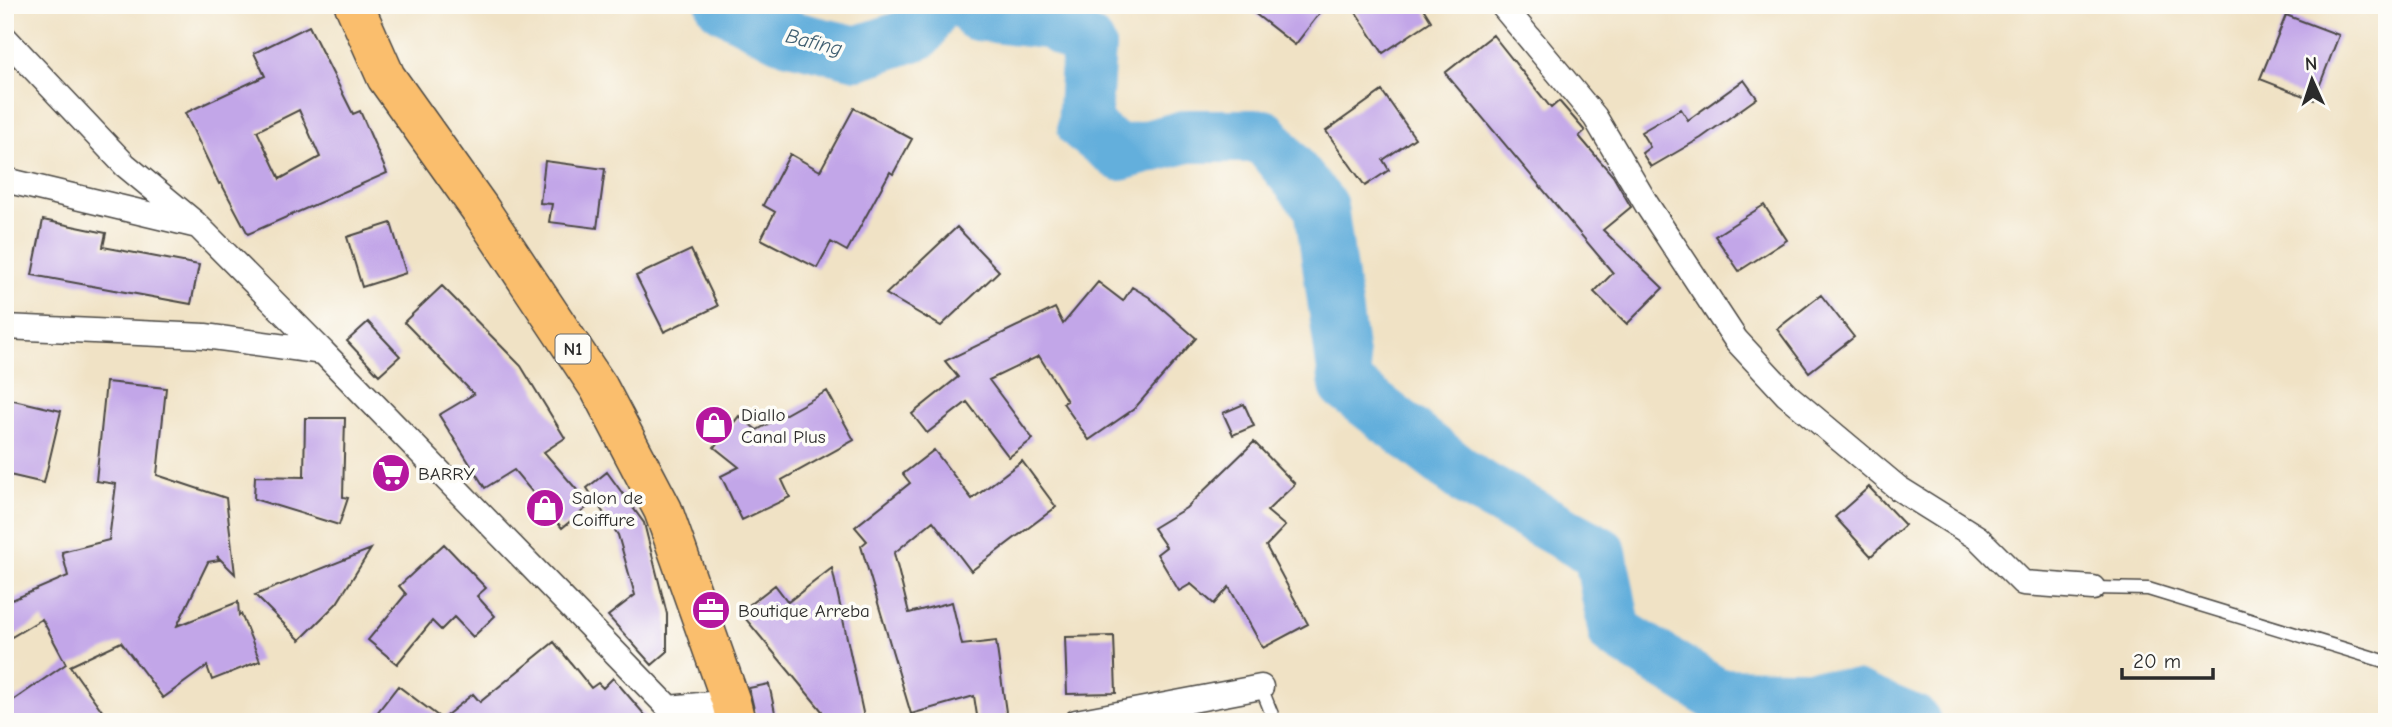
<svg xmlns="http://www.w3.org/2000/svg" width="2392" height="727" font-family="'Comic Neue',sans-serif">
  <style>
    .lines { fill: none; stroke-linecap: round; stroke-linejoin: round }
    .river { stroke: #63afdc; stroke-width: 54 }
    .building { fill: #c2a6e8; fill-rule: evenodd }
    .service-casing { stroke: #494642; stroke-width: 15 }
    .minor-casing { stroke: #494642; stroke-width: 27 }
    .trunk-casing { stroke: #494642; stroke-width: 41 }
    .service { stroke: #fff; stroke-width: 12 }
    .minor { stroke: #fff; stroke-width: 24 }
    .trunk { stroke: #fabe6d; stroke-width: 38 }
    .labels { text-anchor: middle; stroke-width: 7; stroke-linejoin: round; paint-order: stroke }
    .shield { fill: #fdfcf7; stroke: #6a6a68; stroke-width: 2 }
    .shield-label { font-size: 18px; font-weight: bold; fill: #2b2b2b }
    .poi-label { font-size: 19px; fill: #2b2b2b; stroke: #fdfcf7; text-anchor: start }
    .water-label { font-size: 21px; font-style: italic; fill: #416072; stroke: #fdfcf7 }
  </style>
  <rect width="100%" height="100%" fill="#fdfcf7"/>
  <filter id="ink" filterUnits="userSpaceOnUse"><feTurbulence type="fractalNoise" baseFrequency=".0143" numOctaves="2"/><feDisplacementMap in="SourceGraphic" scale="14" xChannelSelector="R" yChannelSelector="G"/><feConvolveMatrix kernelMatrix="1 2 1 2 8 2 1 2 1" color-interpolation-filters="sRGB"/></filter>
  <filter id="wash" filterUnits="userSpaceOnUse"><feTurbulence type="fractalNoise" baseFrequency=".00686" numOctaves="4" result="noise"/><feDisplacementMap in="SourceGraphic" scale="28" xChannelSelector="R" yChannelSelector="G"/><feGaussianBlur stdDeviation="1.57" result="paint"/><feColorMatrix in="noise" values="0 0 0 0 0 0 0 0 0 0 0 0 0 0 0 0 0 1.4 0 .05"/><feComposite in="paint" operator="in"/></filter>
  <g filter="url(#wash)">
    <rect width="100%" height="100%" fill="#f0e2c5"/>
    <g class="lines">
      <path class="river" d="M 723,5 L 781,35 L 857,53 L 918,33 L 934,5
        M 972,5 L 977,14 L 1052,23 L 1089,46 L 1084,126 L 1120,154 L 1188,136 L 1263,136 L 1321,207 L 1346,385 L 1473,483 L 1600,553 L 1615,632 L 1717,695 L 1854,697 L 1914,722"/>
    </g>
    <g id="blocks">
      <path class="building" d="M 1244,5 L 1326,5 L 1295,45 Z
        M 1351,5 L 1421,5 L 1431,21 L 1383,53 Z
        M 2286,15 L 2339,35 L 2314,100 L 2260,79 Z
        M 309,26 L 353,114 L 360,111 L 387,173 L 248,234 L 221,183 L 219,184 L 185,113 L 265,76 L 254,53 ZM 299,110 L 320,157 L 280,179 L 257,131 Z
        M 1493,35 L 1551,108 L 1559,101 L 1585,131 L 1579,136 L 1613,176 L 1631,207 L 1603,230 L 1663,288 L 1627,324 L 1594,292 L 1613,273 L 1445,73 Z
        M 1744,80 L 1757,98 L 1701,138 L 1651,167 L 1642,153 L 1650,147 L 1641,132 L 1681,109 L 1688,120 Z
        M 1382,91 L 1415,138 L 1383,160 L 1389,170 L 1365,186 L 1326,131 Z
        M 854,108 L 912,139 L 893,174 L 890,172 L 847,251 L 831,242 L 817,268 L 761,239 L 775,212 L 763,205 L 790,154 L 820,171 Z
        M 545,161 L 605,169 L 597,228 L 549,222 L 552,204 L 540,203 Z
        M 1764,205 L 1787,240 L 1739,271 L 1715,236 Z
        M 43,220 L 106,233 L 103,247 L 199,265 L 191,304 L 32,275 Z
        M 391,223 L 406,273 L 362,287 L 347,237 Z
        M 957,227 L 999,271 L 941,326 L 886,294 Z
        M 691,250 L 718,306 L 664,332 L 636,276 Z
        M 1098,282 L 1123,301 L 1132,287 L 1149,297 L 1196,338 L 1134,409 L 1089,440 L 1063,403 L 1067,401 L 1039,356 L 989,380 L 1033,439 L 1009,457 L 967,402 L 927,433 L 912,414 L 958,377 L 945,361 L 1055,308 L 1063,324 Z
        M 442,286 L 521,366 L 565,438 L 544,452 L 590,505 L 562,528 L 514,470 L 485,488 L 439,415 L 474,394 L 404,322 Z
        M 1821,295 L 1854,337 L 1809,372 L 1777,329 Z
        M 368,322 L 400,356 L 379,375 L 347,341 Z
        M 106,382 L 166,388 L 157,475 L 226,498 L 235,574 L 217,556 L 219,560 L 208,562 L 177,626 L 238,602 L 239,616 L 241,614 L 260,661 L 212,680 L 207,666 L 163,698 L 121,642 L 70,666 L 110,722 L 5,722 L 5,706 L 66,664 L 42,619 L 5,641 L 5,603 L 68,576 L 62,552 L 109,540 L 116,484 L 96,481 Z
        M 827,391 L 854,440 L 782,480 L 790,497 L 742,520 L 721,476 L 739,467 L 714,447 L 739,416 L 757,430 Z
        M 5,398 L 61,411 L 44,483 L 5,474 Z
        M 1244,404 L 1254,426 L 1233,435 L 1223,413 Z
        M 305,418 L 345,418 L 343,497 L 348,498 L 339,525 L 254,499 L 255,476 L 304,477 Z
        M 1254,442 L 1295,484 L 1267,511 L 1285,526 L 1266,546 L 1308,624 L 1263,648 L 1229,587 L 1214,604 L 1191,584 L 1179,591 L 1157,554 L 1166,547 L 1153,528 L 1186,508 Z
        M 934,450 L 972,499 L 1022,461 L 1056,507 L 971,571 L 933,521 L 894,553 L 909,613 L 952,602 L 962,645 L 996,641 L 1007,719 L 978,722 L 974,696 L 911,714 L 861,546 L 867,541 L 855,527 L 910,483 L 903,474 Z
        M 607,472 L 644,523 L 667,614 L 667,652 L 652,665 L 608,616 L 635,595 L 618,535 L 587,488 Z
        M 1869,487 L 1905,525 L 1871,556 L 1835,517 Z
        M 444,544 L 486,588 L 477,596 L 495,616 L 473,637 L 454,617 L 441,630 L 432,621 L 397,664 L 368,640 L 406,594 L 399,586 Z
        M 371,549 L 337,603 L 300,640 L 255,595 Z
        M 832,568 L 865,722 L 824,722 L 822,711 L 740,612 L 775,585 L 788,602 Z
        M 1114,636 L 1116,693 L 1067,694 L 1065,637 Z
        M 554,642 L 591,688 L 598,683 L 603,688 L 613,678 L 651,722 L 370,722 L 398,686 L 442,719 L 473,694 L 480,702 Z
        M 769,684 L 777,722 L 757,722 L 749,688 Z"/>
    </g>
  </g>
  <g filter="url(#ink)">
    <use href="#blocks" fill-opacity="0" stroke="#494642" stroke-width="2"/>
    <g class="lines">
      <defs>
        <path id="service" d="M 2093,588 L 2148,589 L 2387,662
          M 1261,687 L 1275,722"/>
        <path id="minor" d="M 1502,5 L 1595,117 L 1647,205 L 1736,340 L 1787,395 L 1898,488 L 1978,538 L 2023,583 L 2093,588
          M 5,38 L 125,165 L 195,223
          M 5,180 L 198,226 L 323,352
          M 5,327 L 205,336 L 323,352 L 669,708 L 731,702
          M 1076,722 L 1261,687"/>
        <path id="trunk" d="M 354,5 L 386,77 L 480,209 L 599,388 L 663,510 L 731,702 L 736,722"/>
      </defs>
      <use href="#service" class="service-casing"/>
      <use href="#minor" class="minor-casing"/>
      <use href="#trunk" class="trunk-casing"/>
      <use href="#service" class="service"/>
      <use href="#minor" class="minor"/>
      <use href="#trunk" class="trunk"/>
    </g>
  </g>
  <defs>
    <symbol id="shop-disc" viewBox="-11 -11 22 22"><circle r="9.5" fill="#b5179e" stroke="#fdfcf7"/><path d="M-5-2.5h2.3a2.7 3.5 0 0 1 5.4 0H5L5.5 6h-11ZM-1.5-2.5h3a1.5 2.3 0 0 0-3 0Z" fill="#fff"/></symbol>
    <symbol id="supermarket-disc" viewBox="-11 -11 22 22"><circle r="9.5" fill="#b5179e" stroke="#fdfcf7"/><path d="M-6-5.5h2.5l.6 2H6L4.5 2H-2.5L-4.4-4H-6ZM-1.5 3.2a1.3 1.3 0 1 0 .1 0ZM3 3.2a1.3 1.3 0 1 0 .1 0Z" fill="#fff"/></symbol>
    <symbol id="office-disc" viewBox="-11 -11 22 22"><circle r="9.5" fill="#b5179e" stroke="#fdfcf7"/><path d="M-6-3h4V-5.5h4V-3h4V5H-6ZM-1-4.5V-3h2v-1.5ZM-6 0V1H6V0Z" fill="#fff"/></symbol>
  </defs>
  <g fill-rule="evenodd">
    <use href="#shop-disc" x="692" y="403" width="44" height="44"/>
    <use href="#supermarket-disc" x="369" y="451" width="44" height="44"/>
    <use href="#shop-disc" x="523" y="486" width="44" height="44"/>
    <use href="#office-disc" x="689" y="588" width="44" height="44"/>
  </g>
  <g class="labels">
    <rect class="shield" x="555.5" y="334.5" width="35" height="29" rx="5"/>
    <g class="shield-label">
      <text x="573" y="355">N1</text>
    </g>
    <g class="poi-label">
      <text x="741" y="421">Diallo<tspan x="741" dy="22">Canal Plus</tspan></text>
      <text x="418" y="480">BARRY</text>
      <text x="572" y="504">Salon de<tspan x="572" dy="22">Coiffure</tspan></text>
      <text x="738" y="617">Boutique Arreba</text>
    </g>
    <g class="water-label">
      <text transform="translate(814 42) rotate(14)" y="7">Bafing</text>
    </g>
  </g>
  <rect width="2392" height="727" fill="none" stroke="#fdfcf7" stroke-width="28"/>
  <g transform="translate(2312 80) rotate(357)" stroke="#fdfcf7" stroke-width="5" paint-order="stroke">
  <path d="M0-5L12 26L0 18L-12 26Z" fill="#2b2b2b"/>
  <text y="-10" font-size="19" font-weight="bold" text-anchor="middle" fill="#2b2b2b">N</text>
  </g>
  <path d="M2122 668v10h91v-10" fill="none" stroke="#2b2b2b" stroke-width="3.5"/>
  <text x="2133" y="668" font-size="21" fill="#2b2b2b" stroke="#fdfcf7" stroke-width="5" paint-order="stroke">20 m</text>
</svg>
